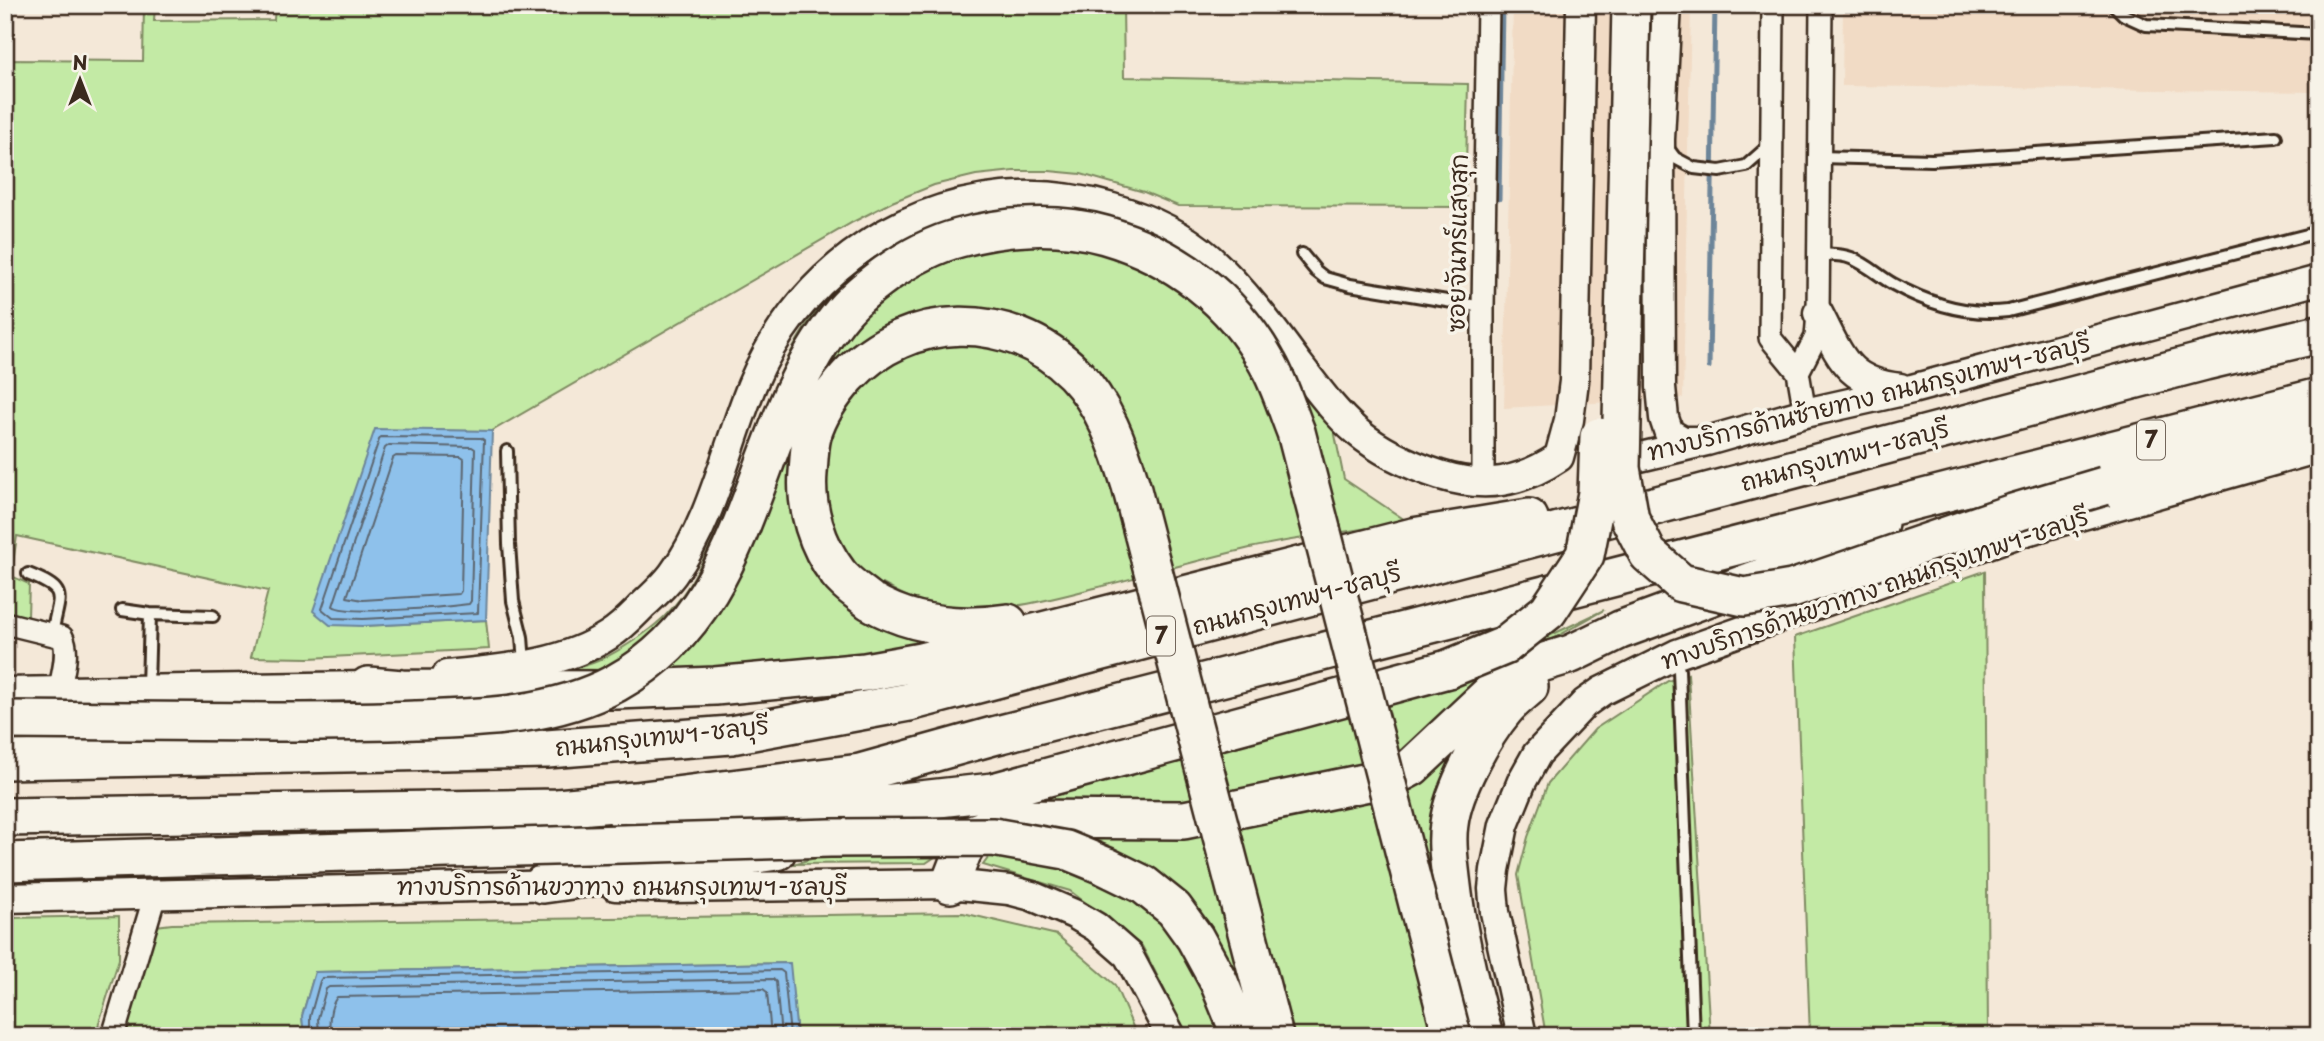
<svg xmlns="http://www.w3.org/2000/svg" width="2324" height="1041" font-family="'Playpen Sans','Playpen Sans Thai',sans-serif">
  <style>
    .built { fill: #f1dbc5 }
    .green { fill: #c3eaa5; stroke: #7f8a62; stroke-width: 2 }
    .water { fill: #8ec1eb; stroke: #6d8599; stroke-width: 2 }
    .lines { fill: none; stroke-linecap: round; stroke-linejoin: round }
    .shore { stroke: #5c6670; stroke-width: 2 }
    .stream { stroke: #6d8599; stroke-width: 5 }
    .service-casing { stroke: #3b2a1e; stroke-width: 16 }
    .minor-casing { stroke: #3b2a1e; stroke-width: 26 }
    .secondary-casing { stroke: #3b2a1e; stroke-width: 33 }
    .motorway-casing { stroke: #3b2a1e; stroke-width: 42 }
    .service { stroke: #f7f3e8; stroke-width: 10 }
    .minor { stroke: #f7f3e8; stroke-width: 21 }
    .secondary { stroke: #f7f3e8; stroke-width: 28 }
    .motorway { stroke: #f7f3e8; stroke-width: 37 }
    .motorway-bridge-casing { stroke: #3b2a1e; stroke-width: 42; stroke-linecap: butt }
    .motorway-bridge { stroke: #f7f3e8; stroke-width: 37 }
    .labels { text-anchor: middle; stroke-width: 7; stroke-linejoin: round; paint-order: stroke }
    .shield { fill: #f7f3e8; stroke: #73665b; stroke-width: 2 }
    .shield-label { font-size: 23px; font-weight: bold; fill: #3b2a1e }
    .street-label { font-size: 24px; fill: #3b2a1e; stroke: #f7f3e8 }
  </style>
  <rect width="100%" height="100%" fill="#f4e8d8"/>
  <filter id="ink" filterUnits="userSpaceOnUse"><feTurbulence type="fractalNoise" baseFrequency=".0143" numOctaves="2"/><feDisplacementMap in="SourceGraphic" scale="14" xChannelSelector="R" yChannelSelector="G"/><feConvolveMatrix kernelMatrix="1 2 1 2 8 2 1 2 1" color-interpolation-filters="sRGB"/></filter>
  <g filter="url(#ink)">
    <path class="built" d="M 1513,5 L 1691,5 L 1683,398 L 1504,408 Z
      M 1843,5 L 2319,5 L 2319,92 L 1842,86 Z"/>
    <path class="green" d="M 144,5 L 155,5 L 154,21 L 274,20 L 275,5 L 1123,5 L 1124,77 L 1468,84 L 1465,207 L 1178,206 L 1144,192 L 1081,174 L 1049,171 L 1014,171 L 976,175 L 934,185 L 892,202 L 853,222 L 492,431 L 375,430 L 363,626 L 486,620 L 489,649 L 309,658 L 251,657 L 268,591 L 17,536 L 11,576 L 29,584 L 28,617 L 17,637 L 5,634 L 5,60 L 143,61 Z
      M 1051,209 L 1275,350 L 1301,390 L 1334,430 L 1344,479 L 1408,522 C 1355,531 1302,536 1250,548 C 1198,560 1147,575 1095,588 C 1042,602 986,617 931,605 C 914,601 899,593 883,584 L 862,612 L 912,637 L 945,645 L 855,661 L 536,676 C 557,671 582,669 602,659 C 619,651 642,636 656,624 C 682,603 698,571 712,542 C 770,423 779,292 916,232 C 958,213 1006,213 1051,209 Z
      M 1985,571 L 1988,1036 L 1810,1036 L 1795,637 Z
      M 1604,610 L 1528,653 L 1399,756 L 1181,811 L 1002,812 L 926,863 L 793,864 L 1061,791 L 1528,646 Z
      M 1688,674 L 1710,1036 L 1546,1036 L 1518,875 L 1528,837 L 1548,783 L 1595,729 L 1668,681 Z
      M 1465,735 L 1431,865 L 1437,916 L 1471,1036 L 1182,1036 L 1173,1007 L 1142,946 L 1070,891 L 983,865 L 994,850 L 1030,831 L 1139,839 L 1255,820 Z
      M 963,913 L 1057,935 L 1115,985 L 1137,1036 L 797,1036 L 789,963 L 315,972 L 302,1016 L 304,1036 L 124,1036 L 156,926 L 172,924 Z
      M 119,916 L 119,959 L 95,1036 L 5,1036 L 5,918 Z"/>
    <path class="water" d="M 375,429 L 492,431 L 486,620 L 363,626 L 330,625 L 313,611 Z
      M 790,963 L 797,1036 L 304,1036 L 302,1016 L 315,972 Z"/>
    <g class="lines">
      <path class="shore" d="M 380,437 L 481,438 L 484,440 L 478,613 L 363,619 L 333,618 L 322,609 Z
        M 389,445 L 472,447 L 475,449 L 471,601 L 469,604 C 447,607 346,616 333,606 L 385,448 Z
        M 396,456 L 461,457 L 464,459 L 461,591 L 459,594 L 363,600 L 347,597 L 393,458 Z
        M 310,1036 L 310,1017 L 320,981 L 322,978 L 780,970 L 784,973 L 790,1036
        M 319,1036 L 318,1018 L 326,989 L 329,987 L 773,979 L 776,982 L 781,1036
        M 330,1036 C 329,1022 329,1008 337,997 L 763,989 L 767,992 L 771,1036"/>
      <path class="stream" d="M 1499,199 L 1502,5
        M 1709,367 L 1715,5"/>
      <defs>
        <path id="service" d="M 2114,5 L 2124,15 L 2146,25 L 2319,34
          M 1666,146 L 1675,158 L 1694,168 L 1720,171 L 1746,166 L 1771,144
          M 1819,157 L 1932,160 L 2276,137
          M 1302,254 L 1316,271 L 1325,278 L 1350,285 L 1483,307
          M 1819,254 C 1830,255 1841,254 1851,258 C 1867,264 1879,276 1893,284 C 1929,304 1967,316 2008,311 L 2319,232
          M 507,451 L 509,544 L 513,601 L 522,637 L 524,663
          M 28,574 C 70,591 59,594 52,634
          M 122,610 L 150,614 L 213,616
          M 1679,670 L 1693,1036
          M 148,687 L 150,614"/>
        <path id="minor" d="M 1773,5 L 1770,338 L 1798,372
          M 1805,413 L 1798,372 L 1816,337 L 1818,313 L 1821,5
          M 1483,482 L 1483,307 L 1488,5
          M 5,623 L 62,637 C 70,651 62,676 59,692
          M 113,1036 L 155,895"/>
        <path id="secondary" d="M 1667,5 L 1660,139 L 1661,387 L 1664,418 L 1669,433 L 1683,441 L 1700,441
          M 1818,313 C 1841,357 1846,382 1900,388
          M 1603,455 L 1640,457 L 1707,441 L 1805,413 L 1912,389 L 2319,280
          M 447,675 C 502,669 561,666 609,635 C 622,627 632,616 642,606 C 653,596 664,586 673,574 C 712,521 727,446 752,385 C 796,280 890,208 1003,197 C 1071,190 1158,213 1209,258 C 1243,289 1272,328 1299,365 C 1317,388 1334,412 1356,431 C 1381,452 1409,465 1440,475 C 1485,489 1520,483 1559,457 L 1569,420 L 1574,381 L 1581,5
          M 5,692 L 368,686 L 386,684
          M 615,886 L 674,888 L 950,884 L 1009,890 L 1032,896 L 1074,914 L 1096,927 L 1128,955 L 1171,1036
          M 5,898 L 564,885
          M 1522,1036 L 1495,912 L 1493,889 L 1495,870 L 1504,825 L 1522,781 L 1537,754 L 1585,703 L 1602,691 L 1677,654 L 2019,533 L 2319,448"/>
        <path id="motorway" d="M 2104,486 L 2308,424
          M 870,601 C 912,626 961,630 1008,623
          M 368,686 L 402,689 L 617,690 L 715,686 L 865,672 L 921,662 L 1413,537 L 1529,518
          M 5,760 L 547,749 L 731,735 L 909,702 L 2205,361 L 2319,334
          M 627,816 L 683,822 L 820,811 L 993,792 L 1448,669
          M 5,817 L 557,808 L 635,801 L 860,773 L 993,736 L 2319,397
          M 543,884 L 777,851
          M 950,884 L 962,853 L 974,833 L 1015,819 L 1184,820 L 1393,777 L 1412,767 L 1494,690 L 1521,669 L 1571,654 L 1620,630 L 1823,555 L 1879,523
          M 1484,1036 C 1469,984 1457,932 1451,878 C 1449,860 1446,842 1449,824 C 1453,790 1483,735 1505,709 C 1512,701 1521,694 1529,687"/>
      </defs>
      <use href="#service" class="service-casing"/>
      <use href="#minor" class="minor-casing"/>
      <use href="#secondary" class="secondary-casing"/>
      <use href="#motorway" class="motorway-casing"/>
      <use href="#service" class="service"/>
      <use href="#minor" class="minor"/>
      <use href="#secondary" class="secondary"/>
      <use href="#motorway" class="motorway"/>
      <defs>
        <path id="motorway-bridge" d="M 1631,5 L 1621,468 L 1630,519 L 1648,554 L 1681,583 L 1744,597 L 1792,589 L 2013,513 L 2104,486
          M 870,601 C 859,592 846,584 838,573 C 817,546 805,507 808,473 C 809,461 809,448 812,436 C 818,414 832,394 847,377 C 908,311 1010,309 1074,373 C 1104,404 1119,446 1131,486 L 1274,1036
          M 1448,669 L 1504,646 L 1548,611 L 1585,555 L 1597,493 L 1599,437
          M 5,720 C 96,721 186,721 276,722 C 323,722 369,722 416,720 C 484,718 555,716 616,683 C 758,605 746,433 838,318 C 851,301 868,287 886,274 C 909,258 932,245 959,238 C 1006,225 1058,222 1105,235 C 1174,255 1234,300 1268,364 C 1280,385 1287,410 1296,432 L 1452,1036
          M 5,862 L 830,838 L 993,837 L 1066,850 L 1105,866 L 1144,885 L 1174,909 L 1195,938 L 1219,982 L 1241,1036"/>
      </defs>
      <use href="#motorway-bridge" class="motorway-bridge-casing"/>
      <use href="#motorway-bridge" class="motorway-bridge"/>
    </g>
  </g>
  <g class="labels">
    <g class="shield">
      <rect x="2137" y="420.5" width="28" height="39" rx="5"/>
      <rect x="1147" y="616.5" width="28" height="39" rx="5"/>
    </g>
    <g class="shield-label">
      <text x="2151" y="448">7</text>
      <text x="1161" y="644">7</text>
    </g>
    <g class="street-label">
      <text transform="translate(1458 243) rotate(-89)" y="8">ซอยจันทร์แสงสุก</text>
      <text transform="translate(1869 398) rotate(-14)" y="8">ทางบริการด้านซ้ายทาง ถนนกรุงเทพฯ-ชลบุรี</text>
      <text transform="translate(1845 456) rotate(-15)" y="8">ถนนกรุงเทพฯ-ชลบุรี</text>
      <text transform="translate(1875 589) rotate(-19)" y="8">ทางบริการด้านขวาทาง ถนนกรุงเทพฯ-ชลบุรี</text>
      <text transform="translate(1297 600) rotate(-15)" y="8">ถนนกรุงเทพฯ-ชลบุรี</text>
      <text transform="translate(662 737) rotate(-6)" y="8">ถนนกรุงเทพฯ-ชลบุรี</text>
      <text x="622" y="895">ทางบริการด้านขวาทาง ถนนกรุงเทพฯ-ชลบุรี</text>
    </g>
  </g>
  <rect width="2324" height="1041" fill="none" stroke="#f7f3e8" stroke-width="28"/>
  <rect x="14" y="14" width="2296" height="1013" fill="none" stroke="#3b2a1e" stroke-width="2.5" filter="url(#ink)"/>
  <g transform="translate(80 80)" stroke="#f7f3e8" stroke-width="5" paint-order="stroke">
  <path d="M0-5L12 26L0 18L-12 26Z" fill="#3b2a1e"/>
  <text y="-10" font-size="19" font-weight="bold" text-anchor="middle" fill="#3b2a1e">N</text>
  </g>
</svg>
